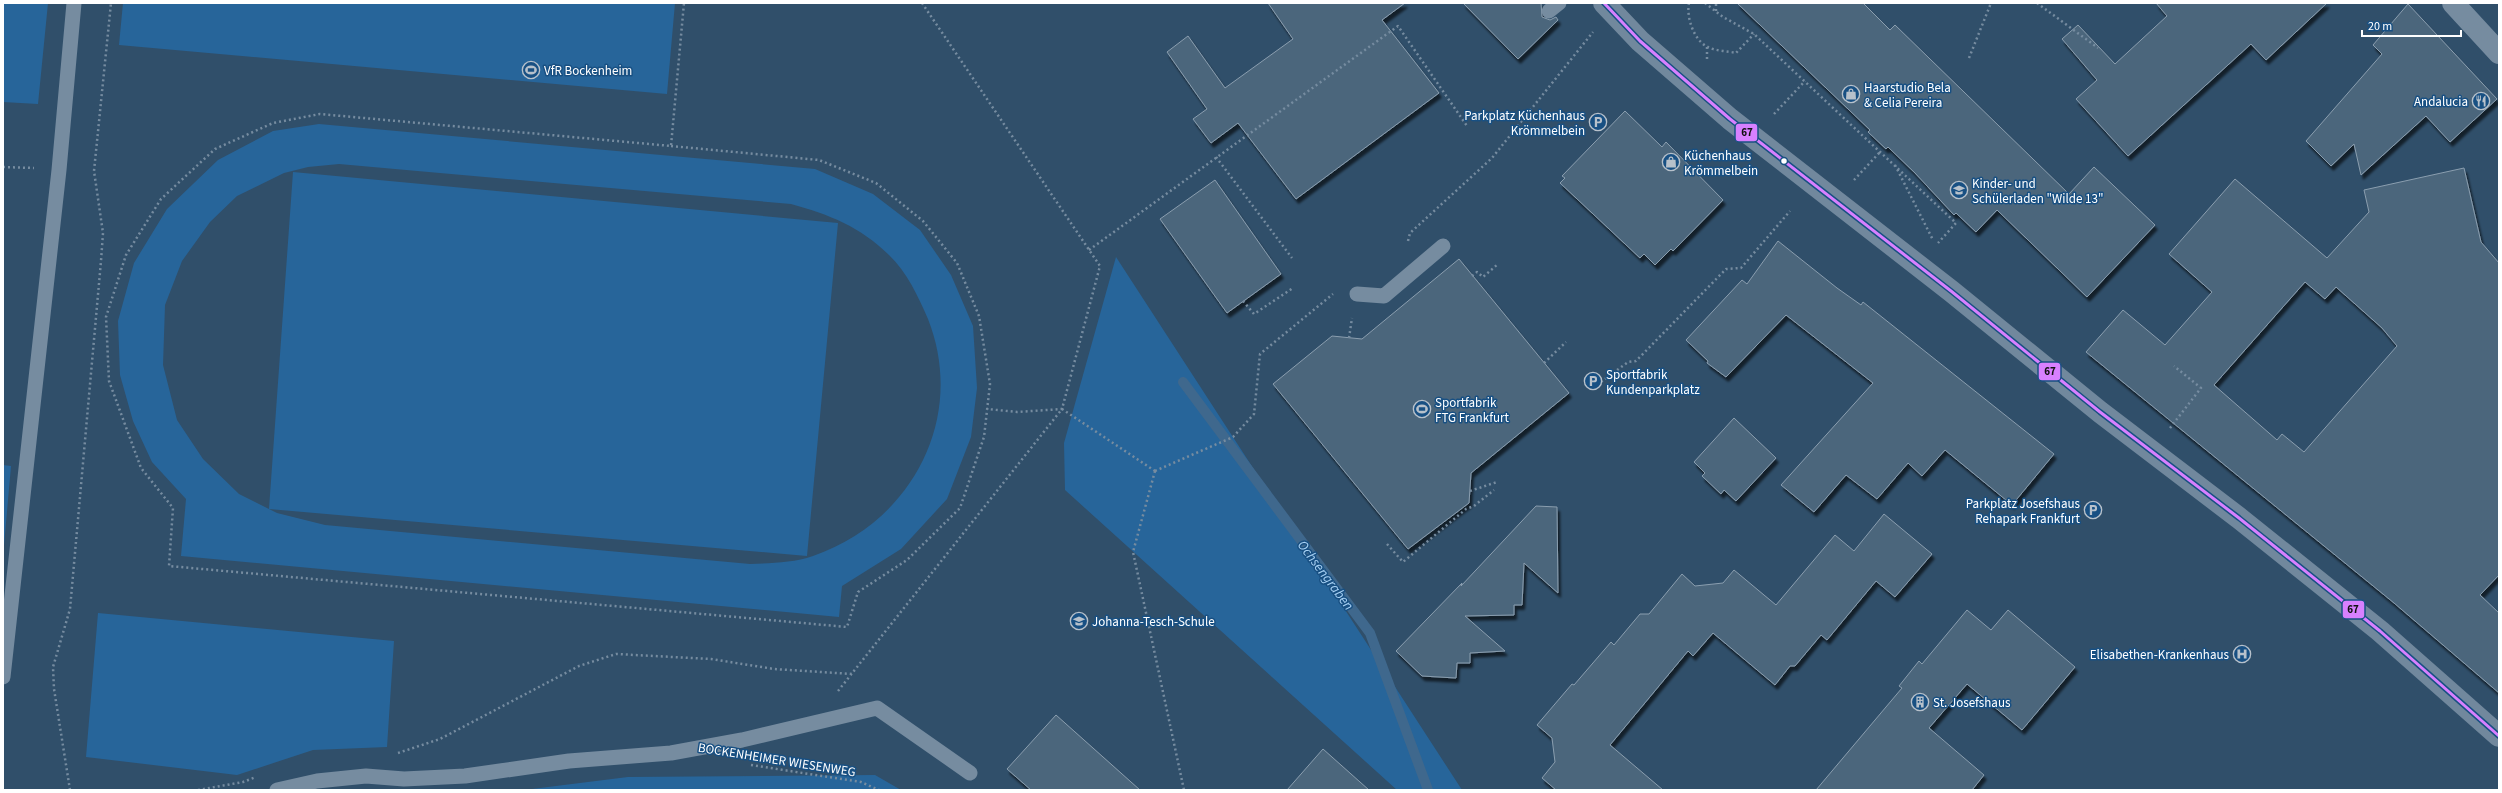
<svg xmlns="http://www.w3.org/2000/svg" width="2502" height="793" font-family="'Source Sans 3',sans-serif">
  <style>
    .green { fill: #27659a; fill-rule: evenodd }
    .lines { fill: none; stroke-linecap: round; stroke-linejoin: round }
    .stream { stroke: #3f688d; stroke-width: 10 }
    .building { fill: #4c667c; stroke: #8a9eaf; fill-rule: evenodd; filter: url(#shadow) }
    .path { stroke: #768ca0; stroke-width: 2.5; stroke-dasharray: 2 3; stroke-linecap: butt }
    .service { stroke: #768ca0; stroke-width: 15 }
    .minor { stroke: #768ca0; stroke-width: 22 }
    .secondary { stroke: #71889d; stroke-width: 22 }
    .bus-1-casing { stroke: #185083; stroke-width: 6 }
    .bus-1 { stroke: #d880ff; stroke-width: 3 }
    .bus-dot { fill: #fff; stroke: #185083; stroke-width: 1.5 }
    .labels { text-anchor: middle; stroke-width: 3; stroke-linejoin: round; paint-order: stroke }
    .poi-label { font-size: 13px; fill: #fff; stroke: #185083; text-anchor: start }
    .street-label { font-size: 13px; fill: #fff; stroke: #185083 }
    .water-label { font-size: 14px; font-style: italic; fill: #a7d1f4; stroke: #185083 }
    .line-badge { stroke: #185083; stroke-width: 1.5 }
    .pale-badge-label { font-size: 11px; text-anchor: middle; font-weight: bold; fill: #111 }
  </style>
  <defs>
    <filter id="shadow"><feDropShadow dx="2.5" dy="4.5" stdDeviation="1" flood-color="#0009"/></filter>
  </defs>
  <rect width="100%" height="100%" fill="#304f6a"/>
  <path class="green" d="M 3,3 L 48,3 L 38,104 L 3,102 Z
    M 123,3 L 675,3 L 667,94 L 119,45 Z
    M 319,124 L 815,169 L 873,194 L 920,230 L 951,275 L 973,326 L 977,388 L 971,437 L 947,499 L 901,549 L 842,586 L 839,617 L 181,556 L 186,499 L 152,462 L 133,421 L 120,375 L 118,321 L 134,263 L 167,209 L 218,160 L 273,131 ZM 339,164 L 791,204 C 828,214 861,227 889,255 C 907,272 918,296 928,319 C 967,418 912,522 813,556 C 793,563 771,563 750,564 L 325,525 L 277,513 L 269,509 L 807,556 L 838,223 L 293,172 L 269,509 L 239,494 L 203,459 L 177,420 L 163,365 L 165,305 L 182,261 L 210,222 L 237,196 L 284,173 L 308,167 Z
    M 1116,257 L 1462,790 L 1397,790 L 1065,490 L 1064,443 Z
    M 3,465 L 11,466 L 3,557 Z
    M 98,613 L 394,641 L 387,747 L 313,750 L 237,775 L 86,757 Z
    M 875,775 L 901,790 L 524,790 L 628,777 Z"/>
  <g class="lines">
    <path class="stream" d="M 1183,382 L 1370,633 L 1428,790"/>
  </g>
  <path class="building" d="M 1268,3 L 1405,3 L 1382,20 L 1439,93 L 1296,199 L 1238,123 L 1211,143 L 1193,119 L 1207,109 L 1167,52 L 1188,36 L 1225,88 L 1293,39 Z
    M 1463,3 L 1541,3 L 1542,17 L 1550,20 L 1556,17 L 1558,20 L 1518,59 Z
    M 1737,3 L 1863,3 L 1890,30 L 1895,25 L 2069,194 L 2094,167 L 2155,225 L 2087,297 L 1997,210 L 1976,232 L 1956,213 L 1954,215 L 1915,173 L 1888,147 L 1886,149 L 1868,132 L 1870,130 Z
    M 2156,3 L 2327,3 L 2266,60 L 2251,44 L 2128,156 L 2076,99 L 2097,80 L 2062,39 L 2078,25 L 2115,64 L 2167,16 Z
    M 2408,4 L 2497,99 L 2450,142 L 2426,116 L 2361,175 L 2354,144 L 2331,166 L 2306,141 L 2382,54 L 2373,45 Z
    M 1625,111 L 1662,147 L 1666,142 L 1723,200 L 1673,251 L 1671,249 L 1655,265 L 1644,254 L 1640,258 L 1560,183 L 1565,178 L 1562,176 Z
    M 2464,168 L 2481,242 L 2499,263 L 2499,575 L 2480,595 L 2499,613 L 2499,693 L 2394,603 L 2086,352 L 2123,310 L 2165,345 L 2212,292 L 2169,254 L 2235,179 L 2327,258 L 2369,212 L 2364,190 ZM 2305,282 L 2325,299 L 2336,287 L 2382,328 L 2397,346 L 2304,452 L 2282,434 L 2277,440 L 2214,385 Z
    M 1215,180 L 1281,274 L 1227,313 L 1160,219 Z
    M 1778,241 L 1837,288 L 1861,305 L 1863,302 L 2054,454 L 2012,505 L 1945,450 L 1922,476 L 1908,463 L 1877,499 L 1846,475 L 1814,512 L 1781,485 L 1873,383 L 1786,315 L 1726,377 L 1707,363 L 1708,361 L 1686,340 L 1742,280 L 1747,284 Z
    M 1459,259 L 1569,393 L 1471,473 L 1469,503 L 1408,549 L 1273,384 L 1332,336 L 1362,339 Z
    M 1734,418 L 1776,458 L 1736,501 L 1724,490 L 1721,494 L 1702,476 L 1705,473 L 1694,462 Z
    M 1536,506 L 1557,507 L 1558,593 L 1524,563 L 1522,605 L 1514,605 L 1514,615 L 1465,616 L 1505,651 L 1470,653 L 1470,663 L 1457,663 L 1456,678 L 1422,676 L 1396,651 L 1462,583 L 1461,586 Z
    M 1884,514 L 1932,554 L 1895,597 L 1876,581 L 1827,640 L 1821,635 L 1795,666 L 1790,666 L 1775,685 L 1713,633 L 1693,656 L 1688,651 L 1610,745 L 1663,790 L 1556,790 L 1542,778 L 1555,762 L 1552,738 L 1537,725 L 1572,684 L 1574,685 L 1611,642 L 1614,645 L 1640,614 L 1649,614 L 1682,574 L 1695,586 L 1723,583 L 1734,570 L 1776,605 L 1835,535 L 1854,551 Z
    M 1967,610 L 1991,630 L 2008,610 L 2075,667 L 2022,730 L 1967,684 L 1929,728 L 1984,775 L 1972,790 L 1816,790 L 1902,688 L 1899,686 L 1919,661 L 1922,664 Z
    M 1056,715 L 1140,790 L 1031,790 L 1007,769 Z
    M 1323,749 L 1369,790 L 1287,790 Z"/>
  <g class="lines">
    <path class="path" d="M 922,3 L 1100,266 L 1062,409 L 1017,412 L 987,409
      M 1689,3 C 1686,17 1694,41 1708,47 C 1715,51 1728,51 1736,53 L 1754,34
      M 1705,3 L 1723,17 L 1754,34 L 1956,223 L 1938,243
      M 2037,3 L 2098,48
      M 1716,11 L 1716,3
      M 1707,47 L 1707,61
      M 1969,58 L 1991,3
      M 1774,114 L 1805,81
      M 671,146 L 819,160 L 876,183 L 923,221 L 957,263 L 979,316 L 990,384 L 984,437 L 960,508 L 907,560 L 858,592 L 847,627 L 169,566 L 173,508 L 141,468 L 109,381 L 106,317 L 126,255 L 161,199 L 215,149 L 273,123 L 320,114 L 671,146 L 684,3
      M 1216,157 L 1292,258
      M 1895,165 L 1933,240
      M 3,167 L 34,168
      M 1854,180 L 1880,152
      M 1408,241 L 1410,233 L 1492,158 L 1593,32
      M 1089,250 L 1398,26 L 1467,126
      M 1472,276 L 1477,272 L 1483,277 L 1498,264
      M 1243,301 L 1254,314 L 1293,288
      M 1349,338 L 1352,318
      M 1544,363 L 1566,342
      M 1601,382 L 1628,362 L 1636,361 L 1726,269 L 1741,268 L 1790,211
      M 2170,428 L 2201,388 L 2174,366
      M 1155,471 L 1233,437 L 1254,414 L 1260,354 L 1333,294
      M 1155,471 L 1133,552 L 1184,790
      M 1470,491 L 1497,482
      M 1387,544 L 1403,562 L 1466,509 L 1474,506 L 1494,490
      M 838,691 L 1062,409 L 1155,471
      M 398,753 L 440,739 L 579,666 L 616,654 L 711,659 L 774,669 L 852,674
      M 751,765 L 861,782 L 879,790
      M 70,790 L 54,689 L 53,667 L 70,609 L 101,261 L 103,233 L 94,171 L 111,3
      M 198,790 L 243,782 L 256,777"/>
    <path class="service" d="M 1549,11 L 1559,3
      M 1357,294 L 1384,296 L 1443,246
      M 3,677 L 59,170 L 74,3
      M 277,790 L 317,781 L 366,776 L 404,779 L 465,776 L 569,761 L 671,753 L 742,740 L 877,708 L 970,773"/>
    <path class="minor" d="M 2453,3 L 2499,53"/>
    <path class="secondary" d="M 1604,3 L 1640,41 L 1730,119 L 1951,291 L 2100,412 L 2239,518 L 2380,631 L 2499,736"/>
    <defs>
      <path id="bus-1" d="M 1604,3 L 1640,41 L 1730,119 L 1951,291 L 2100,412 L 2239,518 L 2380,631 L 2499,736"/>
    </defs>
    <use href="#bus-1" class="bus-1-casing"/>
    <use href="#bus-1" class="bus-1"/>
  </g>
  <defs>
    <symbol id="stadium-ring" viewBox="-11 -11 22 22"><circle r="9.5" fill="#185083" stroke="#b7c1cb" stroke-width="1.5"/><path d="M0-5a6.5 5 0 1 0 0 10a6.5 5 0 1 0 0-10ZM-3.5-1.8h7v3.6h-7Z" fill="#b7c1cb"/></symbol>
    <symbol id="shop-ring" viewBox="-11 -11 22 22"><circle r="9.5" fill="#185083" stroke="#b7c1cb" stroke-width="1.5"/><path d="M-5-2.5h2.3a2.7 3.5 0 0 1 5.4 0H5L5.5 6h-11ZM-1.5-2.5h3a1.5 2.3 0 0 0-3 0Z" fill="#b7c1cb"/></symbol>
    <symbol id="restaurant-ring" viewBox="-11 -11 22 22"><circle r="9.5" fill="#185083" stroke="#b7c1cb" stroke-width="1.5"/><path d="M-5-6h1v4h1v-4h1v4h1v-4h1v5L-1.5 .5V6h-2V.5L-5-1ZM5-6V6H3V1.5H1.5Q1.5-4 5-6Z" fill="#b7c1cb"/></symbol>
    <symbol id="parking-ring" viewBox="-11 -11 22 22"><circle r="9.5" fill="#185083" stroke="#b7c1cb" stroke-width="1.5"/><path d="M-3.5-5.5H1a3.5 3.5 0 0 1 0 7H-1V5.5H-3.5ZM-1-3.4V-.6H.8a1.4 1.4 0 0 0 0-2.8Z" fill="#b7c1cb"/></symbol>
    <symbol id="school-ring" viewBox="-11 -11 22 22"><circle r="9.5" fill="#185083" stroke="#b7c1cb" stroke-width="1.5"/><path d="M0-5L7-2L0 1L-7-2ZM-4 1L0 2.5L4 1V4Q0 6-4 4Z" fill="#b7c1cb"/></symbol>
    <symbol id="hospital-ring" viewBox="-11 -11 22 22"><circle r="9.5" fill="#185083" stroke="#b7c1cb" stroke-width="1.5"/><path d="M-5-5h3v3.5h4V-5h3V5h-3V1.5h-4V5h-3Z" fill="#b7c1cb"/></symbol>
    <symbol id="building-ring" viewBox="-11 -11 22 22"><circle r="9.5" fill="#185083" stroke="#b7c1cb" stroke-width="1.5"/><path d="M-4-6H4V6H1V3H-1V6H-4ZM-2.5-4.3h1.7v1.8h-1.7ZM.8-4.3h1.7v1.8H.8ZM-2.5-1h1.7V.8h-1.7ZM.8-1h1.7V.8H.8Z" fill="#b7c1cb"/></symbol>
  </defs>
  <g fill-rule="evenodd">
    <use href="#stadium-ring" x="521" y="60" width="20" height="20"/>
    <use href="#shop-ring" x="1841" y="84" width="20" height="20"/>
    <use href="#restaurant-ring" x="2471" y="91" width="20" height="20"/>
    <use href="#parking-ring" x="1588" y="112" width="20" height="20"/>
    <use href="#shop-ring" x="1661" y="152" width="20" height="20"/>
    <use href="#school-ring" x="1949" y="180" width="20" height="20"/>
    <use href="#parking-ring" x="1583" y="371" width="20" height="20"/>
    <use href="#stadium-ring" x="1412" y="399" width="20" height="20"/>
    <use href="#parking-ring" x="2083" y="500" width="20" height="20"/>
    <use href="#school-ring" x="1069" y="611" width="20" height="20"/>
    <use href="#hospital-ring" x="2232" y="644" width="20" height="20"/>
    <use href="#building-ring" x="1910" y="692" width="20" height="20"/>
  </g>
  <circle class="bus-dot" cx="1784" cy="161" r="3.5"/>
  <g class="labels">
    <g class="poi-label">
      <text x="544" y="75">VfR Bockenheim</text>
      <text x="1864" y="92">Haarstudio Bela<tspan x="1864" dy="15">&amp; Celia Pereira</tspan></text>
      <text x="2468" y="106" text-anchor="end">Andalucia</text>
      <text x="1585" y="120" text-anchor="end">Parkplatz Küchenhaus<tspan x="1585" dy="15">Krömmelbein</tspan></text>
      <text x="1684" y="160">Küchenhaus<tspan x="1684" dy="15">Krömmelbein</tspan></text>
      <text x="1972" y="188">Kinder- und<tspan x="1972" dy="15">Schülerladen "Wilde 13"</tspan></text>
      <text x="1606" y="379">Sportfabrik<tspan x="1606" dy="15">Kundenparkplatz</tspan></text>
      <text x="1435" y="407">Sportfabrik<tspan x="1435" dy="15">FTG Frankfurt</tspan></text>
      <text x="2080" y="508" text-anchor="end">Parkplatz Josefshaus<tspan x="2080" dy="15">Rehapark Frankfurt</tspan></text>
      <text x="1092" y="626">Johanna-Tesch-Schule</text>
      <text x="2229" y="659" text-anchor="end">Elisabethen-Krankenhaus</text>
      <text x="1933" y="707">St. Josefshaus</text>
    </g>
    <g class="street-label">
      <text transform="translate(777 759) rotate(9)" y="5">BOCKENHEIMER WIESENWEG</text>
    </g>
    <g class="water-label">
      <text transform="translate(1326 575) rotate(53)" y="5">Ochsengraben</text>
    </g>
  </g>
  <g class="line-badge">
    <rect x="1735" y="123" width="23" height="19" rx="4" fill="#d880ff"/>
    <rect x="2038" y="362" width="23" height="19" rx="4" fill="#d880ff"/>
    <rect x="2342" y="600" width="23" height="19" rx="4" fill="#d880ff"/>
  </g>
  <g class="pale-badge-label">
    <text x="1747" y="136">67</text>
    <text x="2050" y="375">67</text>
    <text x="2353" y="613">67</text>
  </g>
  <rect width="2502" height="793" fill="none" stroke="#ffffff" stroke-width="8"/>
  <path d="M2362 30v6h99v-6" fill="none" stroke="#ffffff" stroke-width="2"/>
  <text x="2368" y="30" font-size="12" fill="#ffffff" stroke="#185083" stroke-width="3" paint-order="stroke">20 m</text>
</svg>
